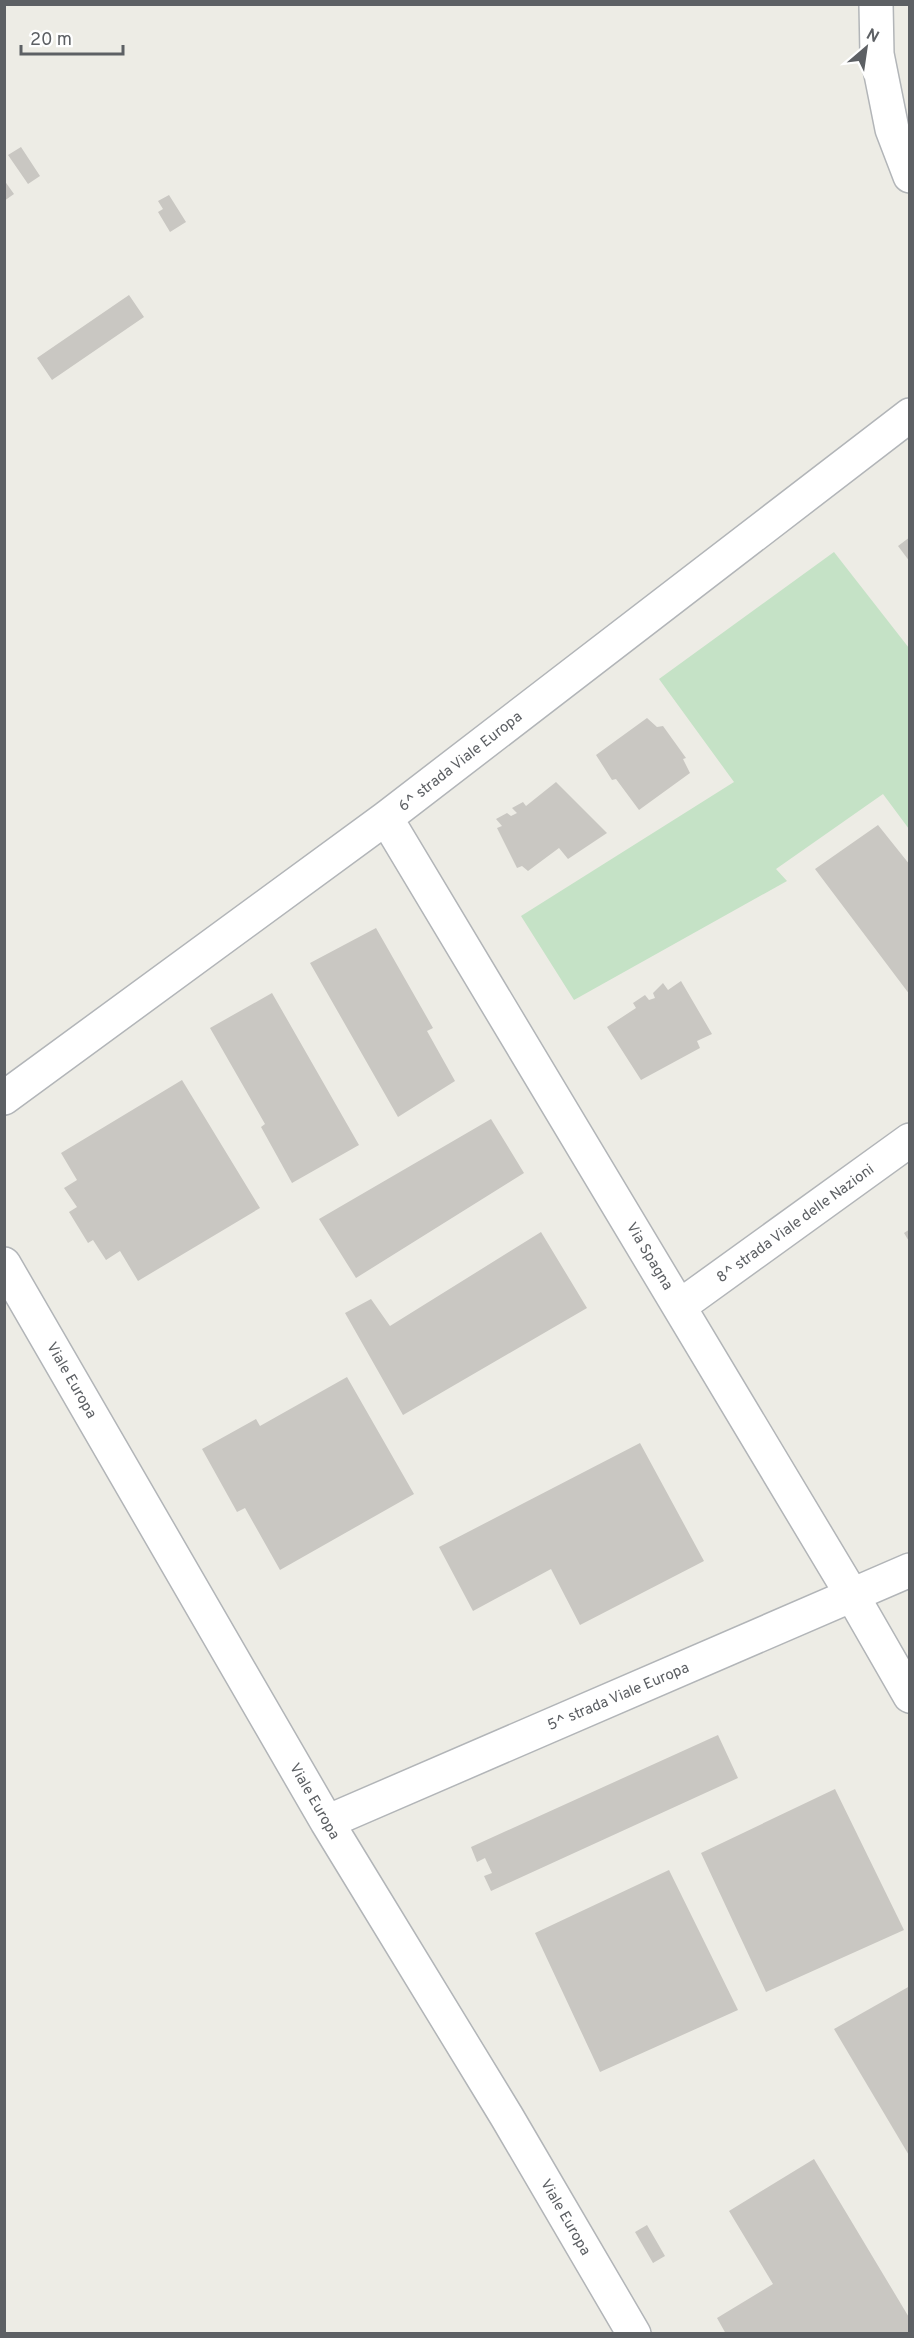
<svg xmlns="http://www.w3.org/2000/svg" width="914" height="2338" font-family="Overpass,sans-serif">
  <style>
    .green { fill: #c5e2c6 }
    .building { fill: #c9c7c2 }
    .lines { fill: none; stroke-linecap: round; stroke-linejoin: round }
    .minor-casing { stroke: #b2b5b8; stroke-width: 36 }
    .minor { stroke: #fff; stroke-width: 33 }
    .labels { text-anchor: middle; stroke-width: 4.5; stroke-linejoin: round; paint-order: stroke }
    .street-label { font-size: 15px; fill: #5d6064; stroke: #fff }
  </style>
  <rect width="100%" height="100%" fill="#edece5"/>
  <path class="green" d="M 834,552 L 909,648 L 909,829 L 883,794 L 776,869 L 787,881 L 574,1000 L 521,916 L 734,782 L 659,679 Z"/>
  <path class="building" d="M 21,147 L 40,176 L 28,184 L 8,155 Z
    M 4,180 L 14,194 L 4,201 Z
    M 169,195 L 186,222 L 170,232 L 158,212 L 163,209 L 158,201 Z
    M 129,295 L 144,317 L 52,380 L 37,358 Z
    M 910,537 L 910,562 L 898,546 Z
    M 647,718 L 657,727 L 663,726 L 686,758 L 683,759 L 690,773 L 639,810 L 616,779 L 612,780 L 596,755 Z
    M 556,782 L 607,833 L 568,859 L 559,848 L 528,871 L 522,866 L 517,868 L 497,828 L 502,826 L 496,819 L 507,813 L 511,816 L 517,813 L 512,808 L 523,802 L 526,806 Z
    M 878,825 L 910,865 L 910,995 L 815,869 Z
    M 376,928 L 433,1028 L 427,1031 L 455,1081 L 398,1117 L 310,963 Z
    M 681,981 L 712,1034 L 697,1041 L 700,1048 L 641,1080 L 607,1027 L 636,1008 L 633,1003 L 645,995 L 649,1000 L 655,998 L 653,993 L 663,983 L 668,990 Z
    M 272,993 L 359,1145 L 292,1183 L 261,1127 L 265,1124 L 210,1028 Z
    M 182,1080 L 260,1208 L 138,1281 L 120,1251 L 106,1260 L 93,1240 L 88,1243 L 69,1212 L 77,1207 L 64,1188 L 77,1180 L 61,1153 Z
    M 491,1119 L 524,1173 L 356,1278 L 319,1219 Z
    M 910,1229 L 910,1243 L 904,1233 Z
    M 541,1232 L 587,1308 L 403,1415 L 345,1313 L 371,1299 L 390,1326 Z
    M 347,1377 L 414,1494 L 280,1570 L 245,1508 L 237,1512 L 202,1449 L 256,1419 L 260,1426 Z
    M 640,1443 L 704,1561 L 580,1625 L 551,1569 L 473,1611 L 439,1547 Z
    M 718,1735 L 738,1778 L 491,1891 L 484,1876 L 492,1873 L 485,1858 L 477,1862 L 471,1847 Z
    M 835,1789 L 904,1930 L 766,1992 L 701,1853 Z
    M 669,1870 L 738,2010 L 600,2072 L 535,1933 Z
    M 910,1986 L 910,2157 L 834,2029 Z
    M 814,2159 L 910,2319 L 910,2334 L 726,2334 L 717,2318 L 773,2284 L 729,2211 Z
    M 647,2225 L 665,2256 L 653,2263 L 635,2232 Z"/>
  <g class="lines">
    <defs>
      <path id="minor" d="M 876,4 L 877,54 L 892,129 L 910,176
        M 386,818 L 852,1595 L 910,1696
        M 4,1098 L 386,818 L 910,415
        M 4,1264 L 327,1822 L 507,2117 L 634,2334
        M 680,1306 L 910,1140
        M 327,1822 L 910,1570"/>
    </defs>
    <use href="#minor" class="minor-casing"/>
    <use href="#minor" class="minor"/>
  </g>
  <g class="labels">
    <g class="street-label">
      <text transform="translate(460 761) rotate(-38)" y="5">6^ strada Viale Europa</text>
      <text transform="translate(795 1223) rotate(-36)" y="5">8^ strada Viale delle Nazioni</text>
      <text transform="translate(650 1256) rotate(59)" y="5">Via Spagna</text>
      <text transform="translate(72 1380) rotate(60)" y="5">Viale Europa</text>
      <text transform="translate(618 1696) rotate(-23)" y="5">5^ strada Viale Europa</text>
      <text transform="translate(315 1801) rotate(60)" y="5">Viale Europa</text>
      <text transform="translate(566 2217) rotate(60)" y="5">Viale Europa</text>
    </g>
  </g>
  <rect width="914" height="2338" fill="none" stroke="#5d6064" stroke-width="12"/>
  <g transform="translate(866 48) rotate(29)" stroke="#ffffff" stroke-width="4.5" paint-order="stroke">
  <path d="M0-4.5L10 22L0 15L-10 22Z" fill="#5d6064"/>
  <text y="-9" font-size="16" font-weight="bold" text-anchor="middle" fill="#5d6064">N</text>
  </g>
  <path d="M21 45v9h102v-9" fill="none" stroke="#5d6064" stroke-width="3"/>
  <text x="30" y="45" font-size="18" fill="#5d6064" stroke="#ffffff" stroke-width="4.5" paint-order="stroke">20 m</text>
</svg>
